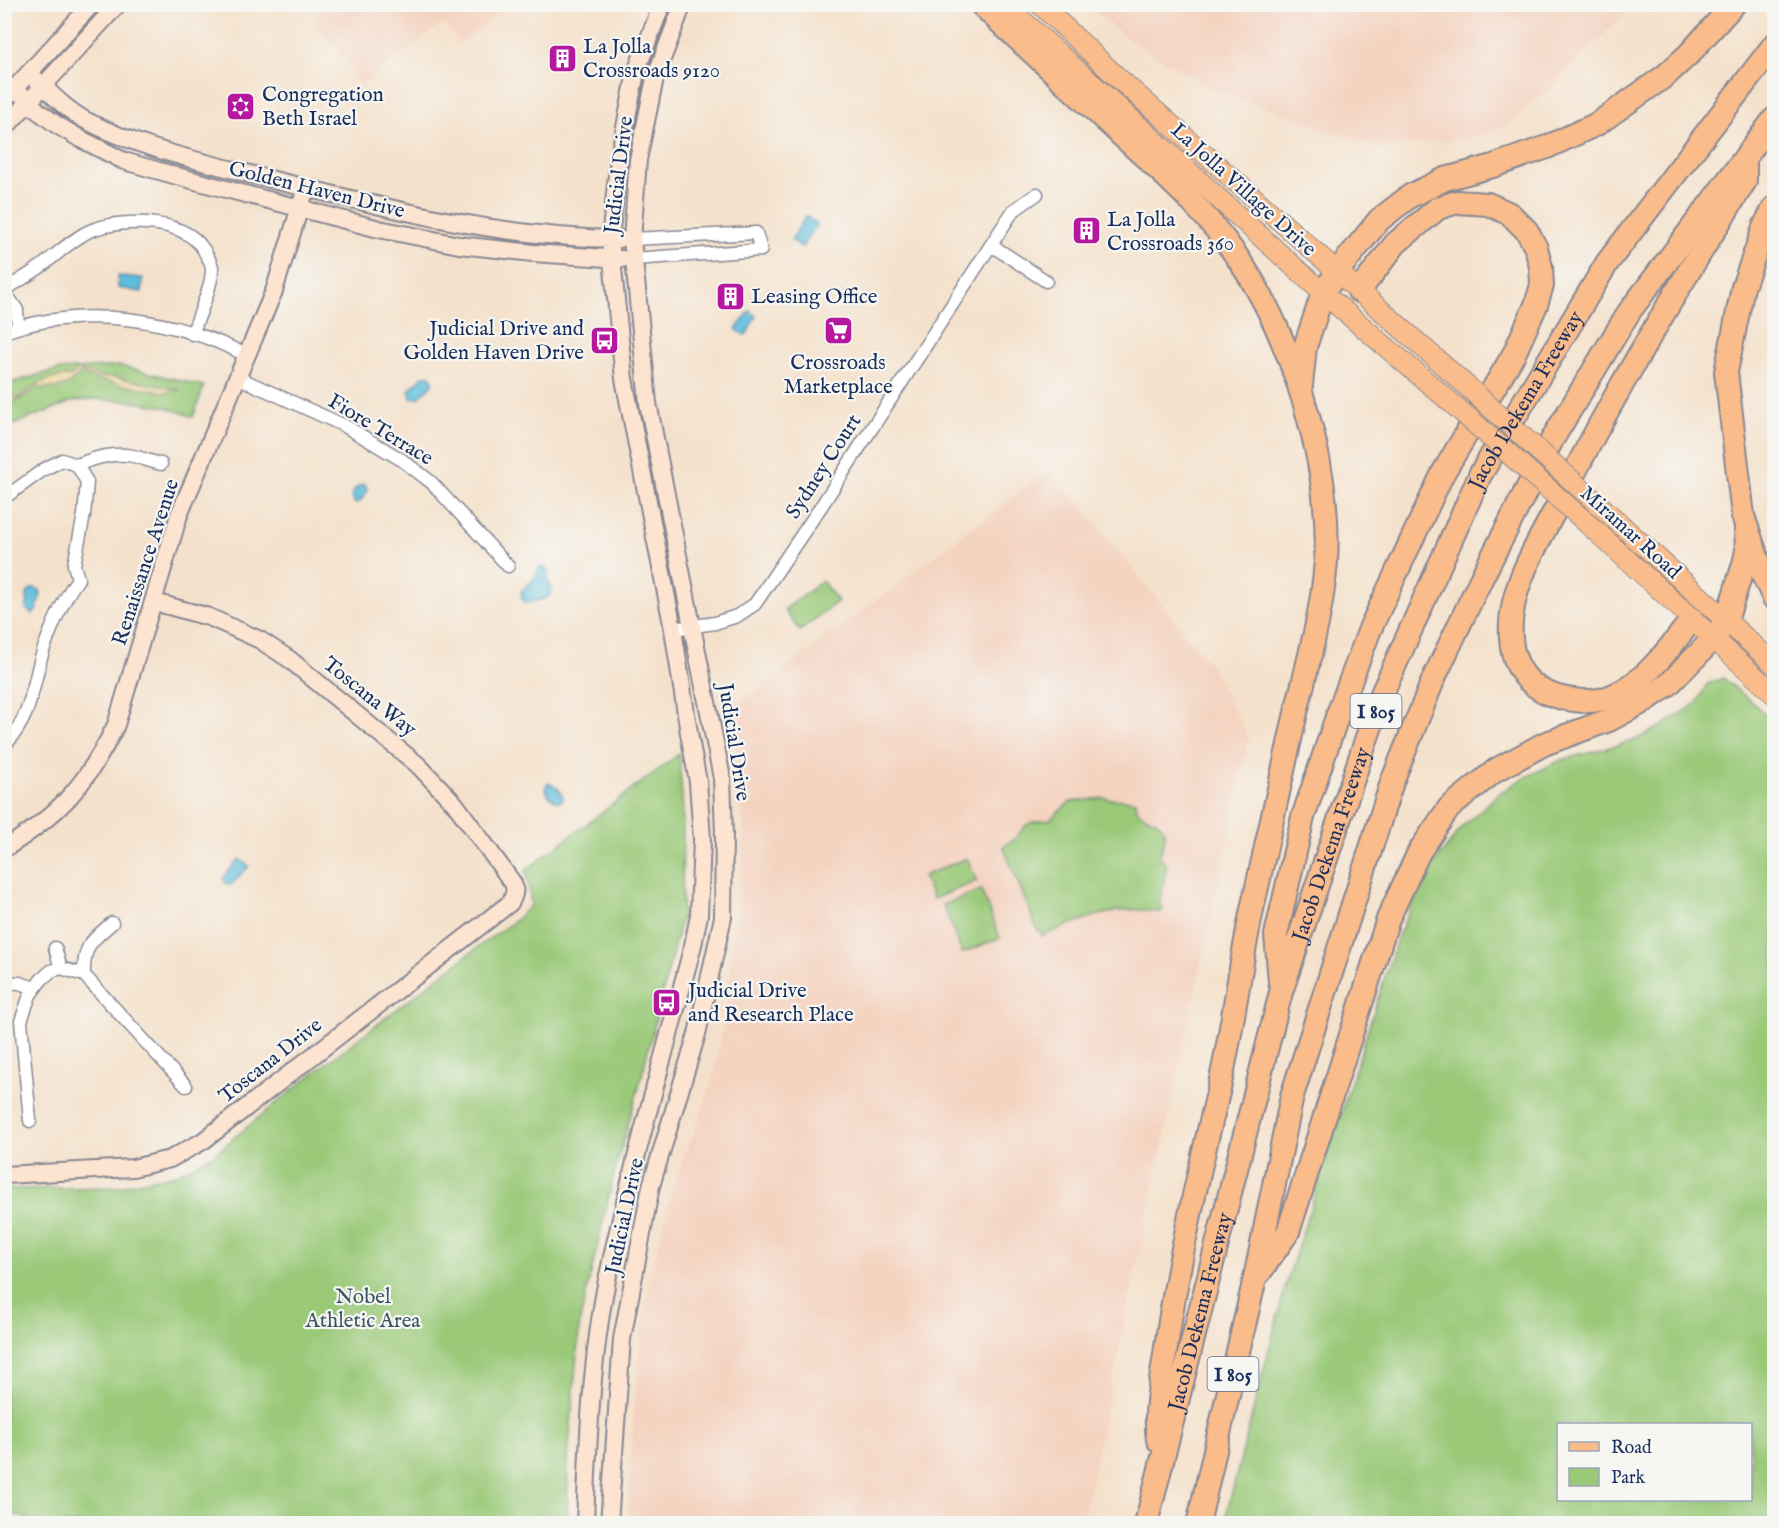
<svg xmlns="http://www.w3.org/2000/svg" width="1779" height="1528" font-family="'IM FELL English',serif">
  <style>
    .built { fill: #f4d3c0 }
    .green { fill: #9ac978; stroke: #5a7c6b; stroke-width: 1.5; fill-rule: evenodd }
    .sand { fill: #eeda9e; stroke: #84847e; stroke-width: 1.5 }
    .water { fill: #5dbddc; stroke: #3c769d; stroke-width: 1.5 }
    .lines { fill: none; stroke-linecap: round; stroke-linejoin: round }
    .street-casing { stroke: #888894; stroke-width: 15 }
    .secondary-casing { stroke: #888894; stroke-width: 20 }
    .primary-casing { stroke: #888894; stroke-width: 22 }
    .highway-casing { stroke: #888894; stroke-width: 26 }
    .street { stroke: #fff; stroke-width: 12 }
    .secondary { stroke: #fde4d0; stroke-width: 16 }
    .primary { stroke: #f9bc8a; stroke-width: 20 }
    .highway { stroke: #f9bc8a; stroke-width: 22 }
    .primary-bridge-casing { stroke: #888894; stroke-width: 22; stroke-linecap: butt }
    .primary-bridge { stroke: #f9bc8a; stroke-width: 20 }
    .labels { text-anchor: middle; stroke-width: 4.5; stroke-linejoin: round; paint-order: stroke }
    .shield { fill: #f6f6f2; stroke: #5d6b8a; stroke-width: 1.5 }
    .shield-label { font-size: 20px; font-weight: bold; fill: #1b2f5e }
    .poi-label { font-size: 21px; fill: #1b2f5e; stroke: #f6f6f2; text-anchor: start }
    .street-label { font-size: 21px; fill: #1b2f5e; stroke: #f6f6f2 }
    .park-label { font-size: 21px; fill: #3b5664; stroke: #f6f6f2 }
  </style>
  <rect width="100%" height="100%" fill="#f6f6f2"/>
  <filter id="ink" filterUnits="userSpaceOnUse"><feTurbulence type="fractalNoise" baseFrequency=".0167" numOctaves="2"/><feDisplacementMap in="SourceGraphic" scale="12" xChannelSelector="R" yChannelSelector="G"/><feConvolveMatrix kernelMatrix="1 2 1 2 8 2 1 2 1" color-interpolation-filters="sRGB"/></filter>
  <filter id="wash" filterUnits="userSpaceOnUse"><feTurbulence type="fractalNoise" baseFrequency=".008" numOctaves="4" result="noise"/><feDisplacementMap in="SourceGraphic" scale="24" xChannelSelector="R" yChannelSelector="G"/><feGaussianBlur stdDeviation="1.35" result="paint"/><feColorMatrix in="noise" values="0 0 0 0 0 0 0 0 0 0 0 0 0 0 0 0 0 1.4 0 .05"/><feComposite in="paint" operator="in"/></filter>
  <g filter="url(#wash)">
    <rect width="100%" height="100%" fill="#f4e1cb"/>
    <path class="built" d="M 266,5 L 313,5 L 303,8 L 287,10 Z
      M 315,5 L 510,5 L 459,44 L 443,23 L 362,85 L 312,19 L 321,12 Z
      M 1086,5 L 1633,5 L 1571,68 L 1509,124 L 1473,137 L 1381,148 L 1213,89 L 1132,42 Z
      M 1048,471 L 1099,527 L 1209,663 L 1249,738 L 1082,1523 L 628,1524 L 634,1403 L 642,1329 L 649,1287 L 671,1192 L 713,1080 L 724,1022 L 739,903 L 743,863 L 743,818 L 740,767 L 731,709 Z"/>
    <path class="green" d="M 120,366 L 204,386 L 193,417 L 166,407 L 129,401 L 93,399 L 71,402 L 5,428 L 5,386 L 10,383 L 57,370 Z
      M 822,581 L 838,601 L 800,631 L 784,610 Z
      M 1723,678 L 1761,710 L 1774,727 L 1774,1523 L 1224,1523 L 1286,1284 L 1398,936 L 1426,874 L 1463,826 L 1498,794 L 1522,779 L 1561,760 L 1633,741 L 1664,725 L 1697,703 L 1707,684 ZM 1558,1424 L 1750,1424 L 1750,1500 L 1558,1500 Z
      M 679,754 L 683,811 L 682,915 L 640,1083 L 616,1166 L 580,1319 L 568,1459 L 567,1523 L 46,1524 L 5,1512 L 5,1189 L 116,1187 L 177,1174 L 213,1155 L 307,1078 L 482,944 L 513,922 L 531,905 L 526,870 Z
      M 1102,798 L 1136,801 C 1135,821 1158,814 1164,830 C 1168,840 1160,848 1160,857 L 1167,866 L 1159,905 L 1163,906 L 1162,912 C 1156,913 1150,910 1144,910 C 1109,907 1074,923 1042,936 L 1040,931 L 1038,931 L 1003,846 L 1014,840 L 1026,825 L 1033,822 L 1049,820 L 1070,802 Z
      M 967,858 L 977,881 L 933,899 L 923,876 Z
      M 981,890 L 1000,938 L 962,953 L 943,905 Z"/>
    <path class="sand" d="M 77,370 C 90,371 101,380 114,377 L 180,390 L 178,391 L 171,390 L 165,393 C 137,385 110,386 81,373 L 67,385 L 57,388 L 37,388 L 16,402 L 11,399 L 5,399 L 5,394 L 14,396 L 17,400 C 35,384 48,376 72,376 Z"/>
    <path class="water" d="M 806,216 L 817,224 L 802,247 L 791,240 Z
      M 118,276 L 143,278 L 142,292 L 118,288 Z
      M 750,311 L 756,316 L 747,334 L 744,335 L 736,329 Z
      M 429,375 L 433,380 L 433,383 L 419,398 L 411,398 L 409,390 L 423,376 Z
      M 363,484 L 367,487 C 367,494 362,501 355,504 L 351,496 L 356,488 Z
      M 540,567 L 546,568 L 548,571 L 548,581 L 551,587 L 550,595 L 544,599 L 527,603 L 522,599 L 521,591 L 533,580 Z
      M 33,588 L 40,590 L 41,593 L 36,611 L 32,614 L 26,609 L 28,599 L 26,598 L 28,592 Z
      M 548,783 C 556,785 561,790 563,798 L 562,801 L 558,802 L 549,796 L 545,788 Z
      M 239,859 L 249,866 L 231,885 L 226,884 L 223,878 Z"/>
  </g>
  <g filter="url(#ink)">
    <g class="lines">
      <defs>
        <path id="street" d="M 632,239 L 756,233 L 761,250 L 633,259
          M 991,245 L 1046,281
          M 4,290 C 17,282 31,274 43,265 C 56,255 76,236 92,230 C 126,218 190,217 207,256 C 209,259 212,264 212,268 C 213,284 198,318 192,334
          M 4,291 L 17,310 L 18,327
          M 4,332 C 83,304 175,318 248,356
          M 239,378 L 345,426 L 402,460 L 431,482 L 508,566
          M 77,465 C 94,458 113,452 133,456 C 142,458 151,462 161,464
          M 4,498 L 43,470 L 62,460 L 77,465 L 87,482 L 84,515 L 74,565 L 78,579 C 62,600 44,643 38,669 C 31,699 27,722 4,746
          M 673,629 L 715,623 L 737,616 L 755,604 L 822,505 L 1013,211 L 1037,194
          M 55,948 L 61,968
          M 84,975 C 83,946 91,941 112,923
          M 4,982 L 20,983 L 35,988
          M 30,1121 L 21,1021 L 30,995 L 41,980 L 51,971 L 61,968 L 84,975 L 186,1086"/>
        <path id="secondary" d="M 29,73 C 47,89 63,108 85,120 C 142,150 208,163 270,179 C 385,208 500,238 619,239
          M 15,88 L 38,111 L 57,125 L 79,138 L 124,161 L 184,178 L 379,229 L 459,245 L 533,253 L 622,259
          M 4,100 L 92,4
          M 4,129 L 118,4
          M 4,849 C 60,814 87,784 116,725 L 179,515 L 274,291 L 306,188
          M 4,1175 L 133,1168 L 170,1159 L 203,1141 L 510,903 C 514,896 516,891 513,883 L 455,804 L 418,765 L 289,659 L 260,640 L 209,617 L 154,602
          M 585,1524 C 588,1442 591,1360 607,1280 C 631,1167 664,1056 693,945 L 699,915 L 702,839 L 698,782 L 689,733 L 673,629 L 624,379 L 610,239 L 619,157 L 636,72 L 662,4
          M 609,1524 L 622,1339 L 651,1186 L 697,1034 L 723,917 L 724,835 L 722,778 L 648,403 L 632,239 L 638,160 L 655,78 L 683,4"/>
        <path id="primary" d="M 1004,4 L 1323,293 L 1455,406
          M 1040,4 L 1118,78 L 1469,388
          M 1599,505 L 1774,664
          M 1588,524 L 1774,694"/>
        <g id="highway">
          <path d="M 981,4 C 1027,48 1074,91 1120,134 C 1161,172 1203,208 1235,254 C 1291,333 1332,465 1326,561 C 1322,615 1307,665 1295,717 C 1282,774 1270,830 1257,887 C 1240,957 1234,1028 1217,1097 C 1196,1182 1177,1268 1165,1354 C 1161,1383 1154,1411 1158,1440"/>
          <path d="M 1774,208 L 1765,225 L 1743,287 L 1726,372 L 1743,516 L 1763,575 L 1774,598"/>
          <path d="M 1301,385 L 1305,347 L 1323,293 L 1337,272 L 1379,220 L 1410,196 L 1445,179 L 1493,166 L 1547,147 L 1597,124 L 1665,76 L 1689,54 L 1734,4"/>
          <path d="M 1692,619 C 1667,652 1631,703 1584,701 C 1544,699 1514,681 1511,638 C 1507,590 1538,543 1559,503 C 1614,392 1679,286 1745,181 L 1745,164"/>
          <path d="M 1280,982 L 1276,935 L 1303,817 L 1339,711 L 1370,629 L 1443,473 L 1514,354 L 1536,305 L 1542,285 L 1541,267 L 1536,248 L 1527,231 L 1510,214 L 1488,204 L 1457,202 L 1438,208 L 1396,243 L 1359,291"/>
          <path d="M 1260,1272 L 1288,1232 L 1388,919 L 1419,852 L 1449,808 L 1496,770 L 1544,744 L 1609,720 L 1646,700 L 1669,684 L 1714,638 L 1726,621 L 1744,564 L 1747,551 L 1746,528"/>
          <path id="s1" d="M 1146,1524 L 1281,992 L 1381,696 L 1480,475 L 1607,263 L 1774,45"/>
          <path d="M 1198,1524 L 1255,1278 L 1292,1096 L 1392,782 L 1434,678 L 1482,577 L 1553,438 L 1629,312 L 1774,119"/>
        </g>
      </defs>
      <use href="#street" class="street-casing"/>
      <use href="#secondary" class="secondary-casing"/>
      <use href="#primary" class="primary-casing"/>
      <use href="#highway" class="highway-casing"/>
      <use href="#street" class="street"/>
      <use href="#secondary" class="secondary"/>
      <use href="#primary" class="primary"/>
      <use href="#highway" class="highway"/>
      <defs>
        <path id="primary-bridge" d="M 1469,388 L 1599,505
          M 1455,406 L 1588,524"/>
      </defs>
      <use href="#primary-bridge" class="primary-bridge-casing"/>
      <use href="#primary-bridge" class="primary-bridge"/>
    </g>
  </g>
  <defs>
    <symbol id="building-square" viewBox="-11 -11 22 22"><rect x="-9" y="-9" width="18" height="18" rx="4" fill="#b5179e" stroke="#f6f6f2"/><path d="M-4-6H4V6H1V3H-1V6H-4ZM-2.5-4.3h1.7v1.8h-1.7ZM.8-4.3h1.7v1.8H.8ZM-2.5-1h1.7V.8h-1.7ZM.8-1h1.7V.8H.8Z" fill="#fff"/></symbol>
    <symbol id="synagogue-square" viewBox="-11 -11 22 22"><rect x="-9" y="-9" width="18" height="18" rx="4" fill="#b5179e" stroke="#f6f6f2"/><path d="M0-6.5L5.6 3.2H-5.6ZM0 6.5L5.6-3.2H-5.6Z" fill="#fff"/></symbol>
    <symbol id="supermarket-square" viewBox="-11 -11 22 22"><rect x="-9" y="-9" width="18" height="18" rx="4" fill="#b5179e" stroke="#f6f6f2"/><path d="M-6-5.5h2.5l.6 2H6L4.5 2H-2.5L-4.4-4H-6ZM-1.5 3.2a1.3 1.3 0 1 0 .1 0ZM3 3.2a1.3 1.3 0 1 0 .1 0Z" fill="#fff"/></symbol>
    <symbol id="bus-square" viewBox="-11 -11 22 22"><rect x="-9" y="-9" width="18" height="18" rx="4" fill="#b5179e" stroke="#f6f6f2"/><path d="M-5-6H5V4H4V6H2V4H-2V6H-4V4H-5ZM-3.5-4V0h7V-4ZM-3.5 1.2v1.5H-2V1.2ZM2 1.2v1.5H3.5V1.2Z" fill="#fff"/></symbol>
  </defs>
  <g fill-rule="evenodd">
    <use href="#building-square" x="546" y="42" width="33" height="33"/>
    <use href="#synagogue-square" x="224" y="90" width="33" height="33"/>
    <use href="#building-square" x="1070" y="214" width="33" height="33"/>
    <use href="#building-square" x="714" y="280" width="33" height="33"/>
    <use href="#supermarket-square" x="822" y="314" width="33" height="33"/>
    <use href="#bus-square" x="588" y="324" width="33" height="33"/>
    <use href="#bus-square" x="650" y="986" width="33" height="33"/>
  </g>
  <g class="labels">
    <g class="shield">
      <rect x="1350.5" y="694" width="51" height="34" rx="4.5"/>
      <rect x="1207.5" y="1357" width="51" height="34" rx="4.5"/>
    </g>
    <g class="shield-label">
      <text x="1376" y="718">I 805</text>
      <text x="1233" y="1381">I 805</text>
    </g>
    <g class="poi-label">
      <text x="583" y="53">La Jolla<tspan x="583" dy="24">Crossroads 9120</tspan></text>
      <text x="262" y="101">Congregation<tspan x="262" dy="24">Beth Israel</tspan></text>
      <text x="1107" y="226">La Jolla<tspan x="1107" dy="24">Crossroads 360</tspan></text>
      <text x="751" y="303">Leasing Office</text>
      <text x="584" y="335" text-anchor="end">Judicial Drive and<tspan x="584" dy="24">Golden Haven Drive</tspan></text>
      <text x="838" y="369" text-anchor="middle">Crossroads<tspan x="838" dy="24">Marketplace</tspan></text>
      <text x="688" y="997">Judicial Drive<tspan x="688" dy="24">and Research Place</tspan></text>
    </g>
    <g class="street-label">
      <text transform="translate(618 175) rotate(-83)" y="7">Judicial Drive</text>
      <text transform="translate(317 189) rotate(14)" y="7">Golden Haven Drive</text>
      <text transform="translate(1244 189) rotate(42)" y="7">La Jolla Village Drive</text>
      <text dy="7" stroke="none"><textPath href="#s1" startOffset="1191">Jacob Dekema Freeway</textPath></text>
      <text transform="translate(381 429) rotate(31)" y="7">Fiore Terrace</text>
      <text transform="translate(823 466) rotate(-57)" y="7">Sydney Court</text>
      <text transform="translate(1631 532) rotate(42)" y="7">Miramar Road</text>
      <text transform="translate(145 562) rotate(-72)" y="7">Renaissance Avenue</text>
      <text transform="translate(370 696) rotate(39)" y="7">Toscana Way</text>
      <text transform="translate(735 742) rotate(81)" y="7">Judicial Drive</text>
      <text dy="7" stroke="none"><textPath href="#s1" startOffset="705">Jacob Dekema Freeway</textPath></text>
      <text transform="translate(270 1060) rotate(-38)" y="7">Toscana Drive</text>
      <text transform="translate(624 1216) rotate(-78)" y="7">Judicial Drive</text>
      <text dy="7" stroke="none"><textPath href="#s1" startOffset="219">Jacob Dekema Freeway</textPath></text>
    </g>
    <g class="park-label">
      <text x="363" y="1303">Nobel<tspan x="363" dy="24">Athletic Area</tspan></text>
    </g>
  </g>
  <rect width="1779" height="1528" fill="none" stroke="#f6f6f2" stroke-width="24"/>
  <rect x="1557" y="1423" width="195" height="78" fill="#f6f6f2" stroke="#9ea6b7" stroke-width="1.5"/>
  <rect x="1569" y="1442" width="30" height="9" fill="#f9bc8a" stroke="#9ea6b7" stroke-width="1.5"/>
  <text x="1611" y="1453" font-size="18" fill="#1b2f5e">Road</text>
  <rect x="1569" y="1468" width="30" height="18" fill="#9ac978" stroke="#9ea6b7" stroke-width="1.5"/>
  <text x="1611" y="1483" font-size="18" fill="#1b2f5e">Park</text>
</svg>
